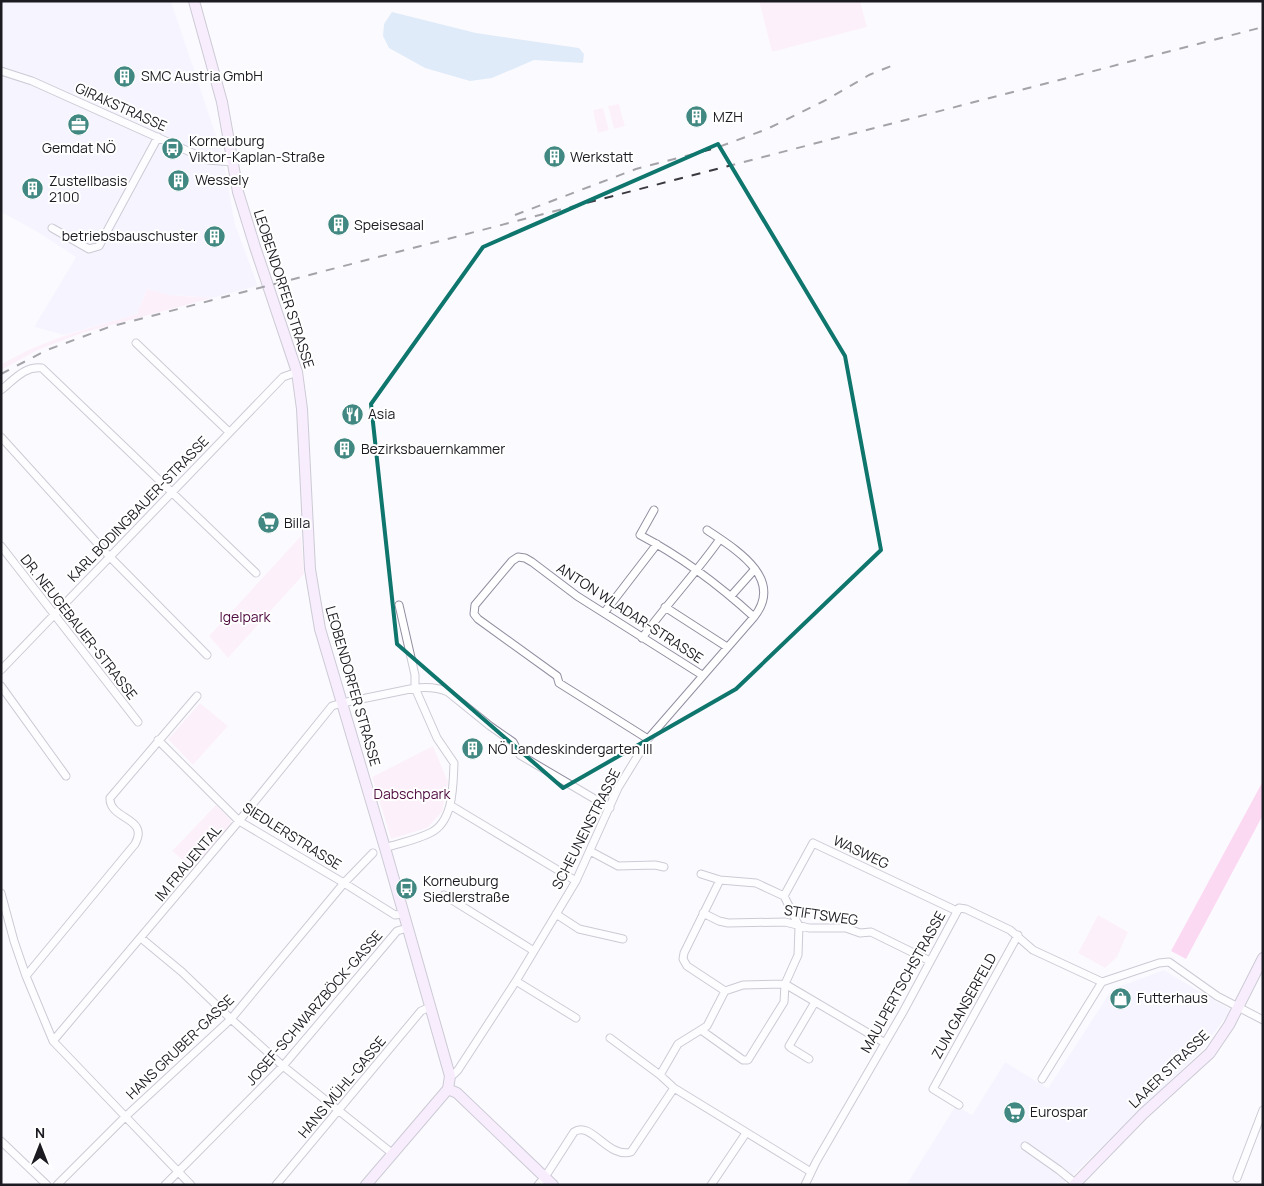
<svg xmlns="http://www.w3.org/2000/svg" width="1264" height="1186" font-family="Manrope,sans-serif">
  <style>
    .built { fill: #f0edfe }
    .green { fill: #fde4f4 }
    .forest { fill: #fdafe4 }
    .water { fill: #bfd7f2 }
    .lines { fill: none; stroke-linecap: round; stroke-linejoin: round }
    .street-casing { stroke: #938ea1; stroke-width: 9 }
    .secondary-casing { stroke: #938ea1; stroke-width: 12 }
    .street { stroke: #fff; stroke-width: 7 }
    .secondary { stroke: #f3dcfb; stroke-width: 10 }
    .rail { stroke: #3a3940; stroke-width: 2; stroke-dasharray: 9 9; stroke-linecap: butt }
    .marked { fill: none; stroke: #0f766e; stroke-width: 4; stroke-linejoin: round }
    .labels { text-anchor: middle; stroke-width: 4; stroke-linejoin: round; paint-order: stroke }
    .poi-label { font-size: 14px; fill: #1c1b22; stroke: #fff; text-anchor: start }
    .street-label { font-size: 14px; fill: #1c1b22; stroke: #fff }
    .park-label { font-size: 14px; fill: #4f0c40; stroke: #fff }
  </style>
  <rect width="100%" height="100%" fill="#fbfbff"/>
  <path class="built" d="M 1,1 L 171,1 L 222,153 L 235,224 L 258,286 L 212,298 L 169,295 L 147,289 L 137,314 L 64,335 L 34,327 L 76,257 L 34,230 L 1,212 Z
    M 1164,970 L 1231,1010 L 1201,1051 L 1063,1185 L 906,1185 L 956,1105 L 972,1115 L 1005,1062 L 1048,1088 L 1112,989 Z"/>
  <path class="green" d="M 759,1 L 860,1 L 867,27 L 772,52 Z
    M 619,104 L 625,126 L 614,129 L 608,106 Z
    M 603,108 L 609,130 L 598,133 L 593,110 Z
    M 147,289 L 169,295 L 212,298 L 82,333 L 38,350 L 1,370 L 1,365 C 42,339 91,328 137,314 Z
    M 301,536 L 304,574 L 228,658 L 209,636 Z
    M 200,703 L 228,726 L 193,765 L 168,739 Z
    M 433,746 L 448,782 L 442,812 L 427,828 L 391,839 L 372,777 Z
    M 216,805 L 231,820 L 231,824 L 193,869 L 172,851 Z
    M 1098,915 L 1128,932 L 1117,957 L 1105,968 L 1078,953 Z"/>
  <path class="forest" d="M 1263,781 L 1263,815 L 1186,959 L 1171,951 Z"/>
  <path class="water" d="M 392,12 L 476,33 L 579,48 L 584,54 L 583,63 L 534,60 L 492,78 L 470,81 L 425,68 L 389,48 L 383,36 L 384,24 Z"/>
  <g class="lines">
    <defs>
      <path id="street" d="M 1,71 L 32,81 L 208,160 L 232,162
        M 52,228 L 89,249 L 99,246 L 158,137
        M 136,343 L 229,432
        M 1,390 C 14,380 24,366 42,368 L 256,573
        M 1,437 L 109,556 L 207,655
        M 654,510 L 640,535 C 682,557 719,585 754,617
        M 1,546 L 138,722
        M 731,596 L 755,569
        M 665,607 L 727,647
        M 604,613 L 657,544
        M 642,638 C 667,604 696,573 720,539
        M 1,670 L 283,377 L 297,372
        M 1,686 L 66,776
        M 648,739 L 559,683 L 557,676 L 478,619 L 474,614 L 475,605 L 512,561 L 518,557 L 525,558 L 532,562 L 577,596 L 702,675
        M 158,740 L 239,821 L 344,883 L 395,915 L 403,914
        M 450,805 L 576,881
        M 385,848 C 400,843 416,840 430,833 C 454,822 453,785 454,763 L 437,738 L 415,688 L 415,675 L 399,605
        M 590,851 L 618,866 L 655,865 L 664,867
        M 701,874 L 720,880 L 756,883 L 784,896
        M 720,880 L 684,953 L 683,959 L 687,966 L 725,991
        M 1,893 L 14,941 L 26,976 L 53,1041 L 191,1185
        M 444,895 L 534,951
        M 703,913 L 719,921 L 728,923 L 785,922 L 809,928 L 846,928 L 860,933 L 871,932 L 930,961
        M 556,914 L 579,929 L 623,939
        M 141,938 L 182,972 L 231,1019 L 283,1066 L 393,1154
        M 26,976 L 135,844 C 150,817 109,820 110,798 L 197,696
        M 516,981 L 576,1018
        M 725,991 L 743,985 L 785,984 L 885,1043
        M 701,1030 L 743,1060 L 748,1060 L 784,1002 L 785,984 L 798,955 L 799,926 L 784,896 L 813,843 L 957,911
        M 610,1038 L 660,1075 L 674,1088 L 811,1172
        M 53,1041 L 239,821 L 332,706 L 342,703 L 415,688 C 427,687 437,687 448,692 L 490,726 L 513,742 L 520,755 L 610,808
        M 809,1059 L 791,1048 L 789,1046 L 815,1002
        M 660,1075 L 678,1044 L 707,1026 L 725,991
        M 450,1076 L 454,1074 L 458,1070 L 516,981 L 576,881 L 618,788 L 648,739 L 754,617 C 785,578 735,549 707,530
        M 1042,1079 L 1102,982 L 1159,963 L 1169,962 L 1217,996 L 1263,1020
        M 959,1105 L 933,1089 L 1018,935
        M 1,1141 L 47,1185
        M 1025,1146 L 1059,1170 L 1075,1183
        M 1237,1178 L 1263,1110
        M 57,1185 L 125,1117 L 231,1019 L 344,883 L 373,853
        M 165,1185 L 283,1066 L 397,931 L 407,928
        M 276,1185 L 421,1011 L 430,1007
        M 538,1185 L 545,1177 L 574,1132 C 591,1120 608,1159 631,1152 L 674,1088
        M 711,1185 L 746,1133
        M 805,1185 L 816,1162 L 903,1012 L 959,908 L 966,909 L 1010,930 L 1033,950 L 1102,982"/>
      <path id="secondary" d="M 194,1 L 222,102 L 238,192 L 255,247 L 297,372 L 302,409 L 310,569 L 320,629 L 385,848 L 450,1076 L 448,1089 L 366,1185
        M 448,1089 L 457,1093 L 553,1185
        M 1074,1185 L 1143,1114 L 1210,1053 L 1229,1025 L 1263,958"/>
    </defs>
    <use href="#street" class="street-casing"/>
    <use href="#secondary" class="secondary-casing"/>
    <use href="#street" class="street"/>
    <use href="#secondary" class="secondary"/>
    <path class="rail" d="M 515,215 L 636,169 L 716,148 L 767,129 L 824,101 L 869,75 L 891,66
      M 1,374 L 47,350 L 109,327 L 1263,27"/>
  </g>
  <path d="M0 0H1264V1186H0ZM 718,144 L 845,356 L 881,550 L 736,689 L 563,788 L 397,644 L 371,404 L 483,247 Z" fill="#fbfbff" fill-opacity=".55" fill-rule="evenodd"/>
  <path class="marked" d="M 718,144 L 845,356 L 881,550 L 736,689 L 563,788 L 397,644 L 371,404 L 483,247 Z"/>
  <defs>
    <symbol id="building-disc" viewBox="-11 -11 22 22"><circle r="9.5" fill="#428882" stroke="#fff"/><path d="M-4-6H4V6H1V3H-1V6H-4ZM-2.5-4.3h1.7v1.8h-1.7ZM.8-4.3h1.7v1.8H.8ZM-2.5-1h1.7V.8h-1.7ZM.8-1h1.7V.8H.8Z" fill="#fff"/></symbol>
    <symbol id="office-disc" viewBox="-11 -11 22 22"><circle r="9.5" fill="#428882" stroke="#fff"/><path d="M-6-3h4V-5.5h4V-3h4V5H-6ZM-1-4.5V-3h2v-1.5ZM-6 0V1H6V0Z" fill="#fff"/></symbol>
    <symbol id="bus-disc" viewBox="-11 -11 22 22"><circle r="9.5" fill="#428882" stroke="#fff"/><path d="M-5-6H5V4H4V6H2V4H-2V6H-4V4H-5ZM-3.5-4V0h7V-4ZM-3.5 1.2v1.5H-2V1.2ZM2 1.2v1.5H3.5V1.2Z" fill="#fff"/></symbol>
    <symbol id="restaurant-disc" viewBox="-11 -11 22 22"><circle r="9.5" fill="#428882" stroke="#fff"/><path d="M-5-6h1v4h1v-4h1v4h1v-4h1v5L-1.5 .5V6h-2V.5L-5-1ZM5-6V6H3V1.5H1.5Q1.5-4 5-6Z" fill="#fff"/></symbol>
    <symbol id="supermarket-disc" viewBox="-11 -11 22 22"><circle r="9.5" fill="#428882" stroke="#fff"/><path d="M-6-5.5h2.5l.6 2H6L4.5 2H-2.5L-4.4-4H-6ZM-1.5 3.2a1.3 1.3 0 1 0 .1 0ZM3 3.2a1.3 1.3 0 1 0 .1 0Z" fill="#fff"/></symbol>
    <symbol id="shop-disc" viewBox="-11 -11 22 22"><circle r="9.5" fill="#428882" stroke="#fff"/><path d="M-5-2.5h2.3a2.7 3.5 0 0 1 5.4 0H5L5.5 6h-11ZM-1.5-2.5h3a1.5 2.3 0 0 0-3 0Z" fill="#fff"/></symbol>
  </defs>
  <g fill-rule="evenodd">
    <use href="#building-disc" x="112" y="64" width="25" height="25"/>
    <use href="#building-disc" x="684" y="104" width="25" height="25"/>
    <use href="#office-disc" x="66" y="112" width="25" height="25"/>
    <use href="#bus-disc" x="160" y="136" width="25" height="25"/>
    <use href="#building-disc" x="542" y="144" width="25" height="25"/>
    <use href="#building-disc" x="166" y="168" width="25" height="25"/>
    <use href="#building-disc" x="20" y="176" width="25" height="25"/>
    <use href="#building-disc" x="326" y="212" width="25" height="25"/>
    <use href="#building-disc" x="202" y="224" width="25" height="25"/>
    <use href="#restaurant-disc" x="340" y="402" width="25" height="25"/>
    <use href="#building-disc" x="332" y="436" width="25" height="25"/>
    <use href="#supermarket-disc" x="256" y="510" width="25" height="25"/>
    <use href="#building-disc" x="460" y="736" width="25" height="25"/>
    <use href="#bus-disc" x="394" y="876" width="25" height="25"/>
    <use href="#shop-disc" x="1108" y="986" width="25" height="25"/>
    <use href="#supermarket-disc" x="1002" y="1100" width="25" height="25"/>
  </g>
  <g class="labels">
    <g class="poi-label">
      <text x="141" y="81">SMC Austria GmbH</text>
      <text x="713" y="122">MZH</text>
      <text x="189" y="146">Korneuburg<tspan x="189" dy="16">Viktor-Kaplan-Straße</tspan></text>
      <text x="79" y="153" text-anchor="middle">Gemdat NÖ</text>
      <text x="570" y="162">Werkstatt</text>
      <text x="195" y="185">Wessely</text>
      <text x="49" y="186">Zustellbasis<tspan x="49" dy="16">2100</tspan></text>
      <text x="354" y="230">Speisesaal</text>
      <text x="198" y="241" text-anchor="end">betriebsbauschuster</text>
      <text x="368" y="419">Asia</text>
      <text x="361" y="454">Bezirksbauernkammer</text>
      <text x="284" y="528">Billa</text>
      <text x="488" y="754">NÖ Landeskindergarten III</text>
      <text x="423" y="886">Korneuburg<tspan x="423" dy="16">Siedlerstraße</tspan></text>
      <text x="1137" y="1003">Futterhaus</text>
      <text x="1030" y="1117">Eurospar</text>
    </g>
    <g class="street-label">
      <text transform="translate(121 107) rotate(24)" y="5">GIRAKSTRASSE</text>
      <text transform="translate(284 289) rotate(72)" y="5">LEOBENDORFER STRASSE</text>
      <text transform="translate(138 509) rotate(-46)" y="5">KARL BODINGBAUER-STRASSE</text>
      <text transform="translate(630 613) rotate(33)" y="5">ANTON WLADAR-STRASSE</text>
      <text transform="translate(79 627) rotate(52)" y="5">DR. NEUGEBAUER-STRASSE</text>
      <text transform="translate(353 686) rotate(74)" y="5">LEOBENDORFER STRASSE</text>
      <text transform="translate(586 829) rotate(-63)" y="5">SCHEUNENSTRASSE</text>
      <text transform="translate(292 836) rotate(32)" y="5">SIEDLERSTRASSE</text>
      <text transform="translate(861 852) rotate(25)" y="5">WASWEG</text>
      <text transform="translate(188 863) rotate(-50)" y="5">IM FRAUENTAL</text>
      <text transform="translate(821 915) rotate(8)" y="5">STIFTSWEG</text>
      <text transform="translate(903 982) rotate(-61)" y="5">MAULPERTSCHSTRASSE</text>
      <text transform="translate(964 1006) rotate(-61)" y="5">ZUM GANSERFELD</text>
      <text transform="translate(314 1008) rotate(-49)" y="5">JOSEF-SCHWARZBÖCK-GASSE</text>
      <text transform="translate(180 1047) rotate(-44)" y="5">HANS GRUBER-GASSE</text>
      <text transform="translate(1169 1069) rotate(-44)" y="5">LAAER STRASSE</text>
      <text transform="translate(342 1087) rotate(-50)" y="5">HANS MÜHL-GASSE</text>
    </g>
    <g class="park-label">
      <text x="245" y="622">Igelpark</text>
      <text x="412" y="799">Dabschpark</text>
    </g>
  </g>
  <rect width="1264" height="1186" fill="none" stroke="#1c1b22" stroke-width="5"/>
  <g transform="translate(40 1146)" stroke="#ffffff" stroke-width="4" paint-order="stroke">
  <path d="M0-4L9 19L0 12L-9 19Z" fill="#1c1b22"/>
  <text y="-8" font-size="14" font-weight="bold" text-anchor="middle" fill="#1c1b22">N</text>
  </g>
</svg>
